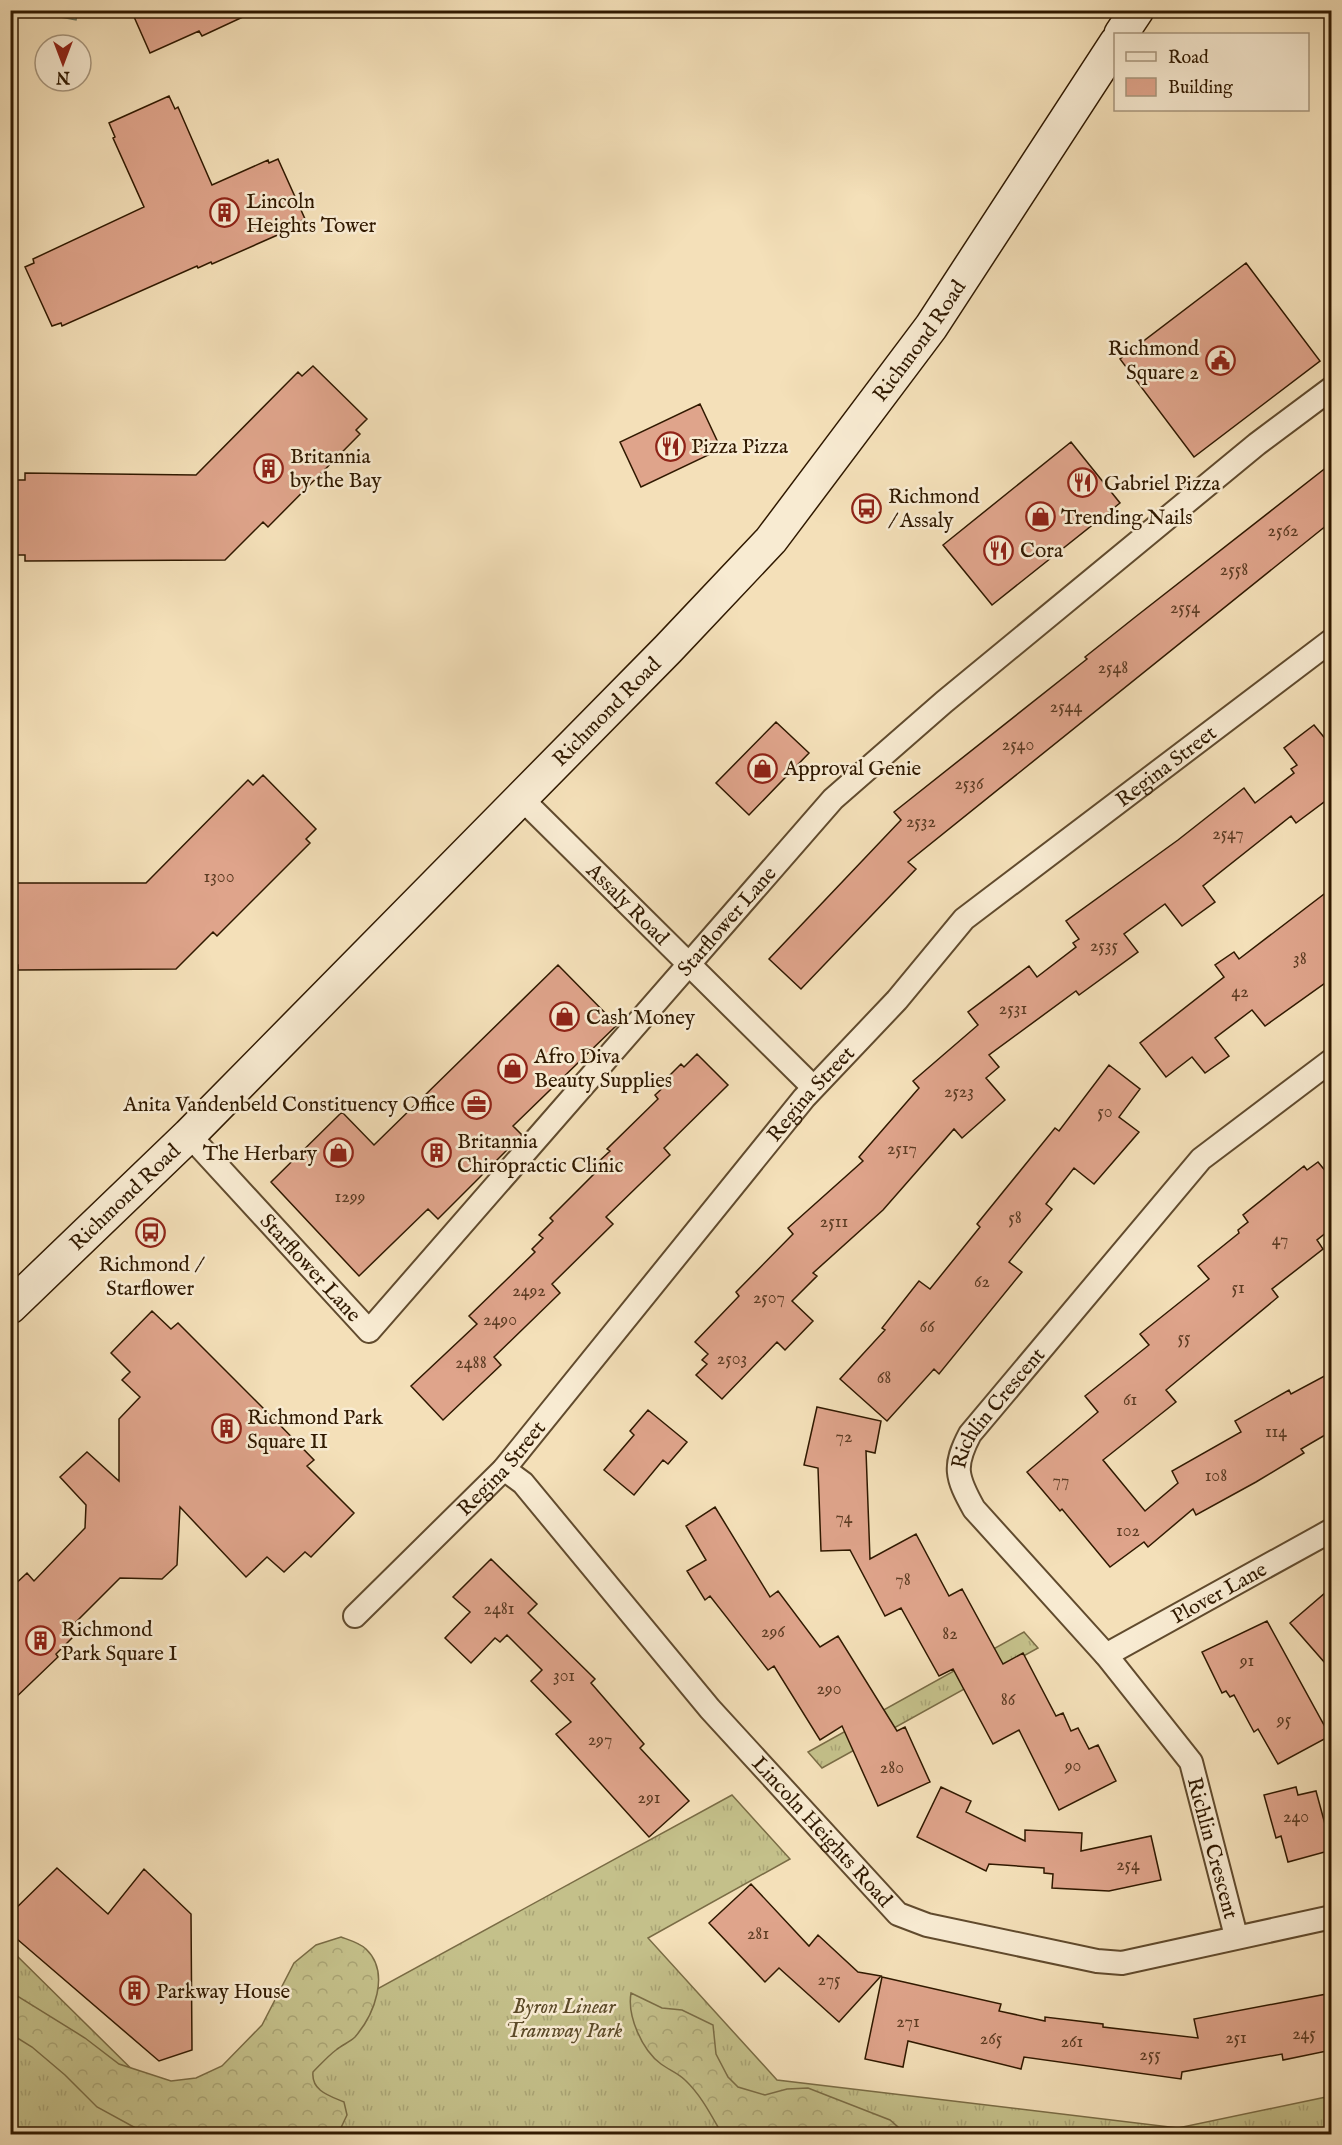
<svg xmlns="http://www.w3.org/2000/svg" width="1342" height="2145" font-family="'IM FELL English',serif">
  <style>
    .grass { fill: url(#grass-tufts); stroke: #7a6c45; stroke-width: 1.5 }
    .forest { fill: url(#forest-crowns); stroke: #7a6c45; stroke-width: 1.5 }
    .water { fill: url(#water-ripples); stroke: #717c67; stroke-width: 1.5 }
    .building { fill: #dfa48b; stroke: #301900; stroke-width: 1.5 }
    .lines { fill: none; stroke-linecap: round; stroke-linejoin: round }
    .minor-casing { stroke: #614b2e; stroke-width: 26 }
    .secondary-casing { stroke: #301900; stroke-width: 36 }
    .minor { stroke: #f8ebd2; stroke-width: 22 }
    .secondary { stroke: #f8ebd2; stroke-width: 33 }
    .labels { text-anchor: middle; stroke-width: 5; stroke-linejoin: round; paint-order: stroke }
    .number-label { font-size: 18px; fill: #5c3c23 }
    .poi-label { font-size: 21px; fill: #301900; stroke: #f8ebd2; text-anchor: start }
    .street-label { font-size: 21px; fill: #301900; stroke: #f8ebd2 }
    .park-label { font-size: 21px; font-style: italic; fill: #5c4b29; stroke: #f8ebd2 }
  </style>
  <defs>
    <pattern id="grass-tufts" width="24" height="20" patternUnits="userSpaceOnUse" patternTransform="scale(1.5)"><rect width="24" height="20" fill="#c4c08a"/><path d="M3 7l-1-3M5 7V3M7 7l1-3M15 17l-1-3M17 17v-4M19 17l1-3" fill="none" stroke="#a9a475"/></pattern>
    <pattern id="forest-crowns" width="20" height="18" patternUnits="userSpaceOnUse" patternTransform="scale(1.5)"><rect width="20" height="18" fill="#c4c08a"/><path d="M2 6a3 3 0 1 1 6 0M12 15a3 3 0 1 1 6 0" fill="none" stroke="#a9a475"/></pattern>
    <pattern id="water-ripples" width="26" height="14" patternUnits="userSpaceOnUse" patternTransform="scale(1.5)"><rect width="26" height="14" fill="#9cbeab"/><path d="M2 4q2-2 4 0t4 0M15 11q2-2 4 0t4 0" fill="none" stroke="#87a391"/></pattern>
  </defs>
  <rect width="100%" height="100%" fill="#f4e0b9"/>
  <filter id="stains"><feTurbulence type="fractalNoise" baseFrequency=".00333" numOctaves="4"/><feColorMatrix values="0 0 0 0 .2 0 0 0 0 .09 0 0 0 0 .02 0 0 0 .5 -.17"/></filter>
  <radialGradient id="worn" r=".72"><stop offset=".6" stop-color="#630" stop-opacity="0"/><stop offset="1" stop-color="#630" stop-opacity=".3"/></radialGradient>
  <path class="grass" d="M 1024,1632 L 1038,1648 L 822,1768 L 808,1752 Z
    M 732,1795 L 790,1859 L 648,1938 L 777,2080 L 1178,2128 L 1331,2096 L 1331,2134 L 11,2134 L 10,1949 L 167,2104 Z"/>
  <path class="forest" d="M 341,1937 C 349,1940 360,1943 366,1949 C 391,1973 374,2015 355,2037 C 350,2042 342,2045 336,2050 C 328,2056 320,2065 313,2072 C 311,2091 330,2096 344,2102 L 347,2115 L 338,2134 L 143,2134 L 143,2132 L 97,2107 L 65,2075 L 32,2047 L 11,2034 L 11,1992 L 85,2038 L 119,2064 L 171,2081 L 196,2078 L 222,2066 L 262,2025 L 294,1963 L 316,1945 Z
    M 631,1993 L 662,2008 L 682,2010 L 713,2025 L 716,2054 L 728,2077 L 738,2087 L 765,2095 L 787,2089 L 808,2088 L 890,2120 L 906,2134 L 722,2134 C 711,2115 701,2095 685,2080 C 678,2073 669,2070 661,2064 C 642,2050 627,2016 631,1993 Z"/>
  <path class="water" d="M 29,11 L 78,11 L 76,20 Z"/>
  <path class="building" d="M 131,10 L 258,10 L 202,36 L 199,31 L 150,53 Z
    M 169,96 L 175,109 L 178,107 L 212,185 L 268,160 L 269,163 L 278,159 L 305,219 L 297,223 L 298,226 L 212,264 L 211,262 L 198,268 L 197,266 L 62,326 L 61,323 L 52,326 L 25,267 L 34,263 L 33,259 L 144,207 L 113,138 L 115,137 L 109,123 Z
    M 1246,263 L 1320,361 L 1194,457 L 1120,359 Z
    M 313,366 L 367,419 L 356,430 L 360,434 L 268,527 L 263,522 L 225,560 L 25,561 L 25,555 L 10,555 L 11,480 L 25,480 L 25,473 L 196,475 L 298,372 L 302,376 Z
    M 700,404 L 721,449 L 641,487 L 620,442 Z
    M 1071,442 L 1120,503 L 992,605 L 943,545 Z
    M 1332,463 L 1332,521 L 908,862 L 916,869 L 801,989 L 769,959 L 901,820 L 894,812 L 1087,659 L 1085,657 L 1134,618 Z
    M 776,722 L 809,753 L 749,815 L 716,783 Z
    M 1314,725 L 1332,747 L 1332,796 L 1296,823 L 1291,816 L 1203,886 L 1215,902 L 1182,926 L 1165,904 L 1124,934 L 1138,952 L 1079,995 L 1076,991 L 989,1055 L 999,1067 L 986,1078 L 1005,1100 L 962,1138 L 954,1129 L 883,1210 L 813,1273 L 817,1276 L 792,1301 L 813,1321 L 785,1350 L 777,1342 L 722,1399 L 696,1375 L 707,1364 L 702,1360 L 708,1354 L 695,1342 L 739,1296 L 736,1292 L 793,1234 L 788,1228 L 863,1161 L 859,1157 L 919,1088 L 913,1081 L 978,1025 L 968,1012 L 1029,966 L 1037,977 L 1076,947 L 1073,943 L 1079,939 L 1066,921 L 1178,840 L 1244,788 L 1255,803 L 1294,773 L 1291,769 L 1297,765 L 1284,748 Z
    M 263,775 L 316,829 L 306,839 L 310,843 L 217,936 L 213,932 L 176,969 L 18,970 L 18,965 L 10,965 L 10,888 L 17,888 L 17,883 L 146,883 L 248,780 L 253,785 Z
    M 1332,888 L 1332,978 L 1265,1026 L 1252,1010 L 1215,1038 L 1229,1056 L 1205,1073 L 1192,1057 L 1166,1077 L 1140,1043 L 1224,977 L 1215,965 L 1234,952 L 1239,959 Z
    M 558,965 L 617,1025 L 513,1126 L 522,1135 L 438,1219 L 428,1209 L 359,1276 L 271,1182 L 342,1112 L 374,1145 Z
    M 697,1054 L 728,1085 L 664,1148 L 670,1155 L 606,1217 L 613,1224 L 552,1284 L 560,1293 L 494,1357 L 501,1365 L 443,1420 L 411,1386 L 477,1324 L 469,1316 L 535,1252 L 532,1249 L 543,1238 L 539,1235 L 553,1221 L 550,1218 L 600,1168 L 596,1164 L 610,1151 L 607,1149 L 658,1099 L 655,1095 L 668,1083 L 665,1080 L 681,1064 L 684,1067 Z
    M 1109,1065 L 1140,1089 L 1119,1117 L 1139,1132 L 1094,1184 L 1074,1168 L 1046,1204 L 1052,1209 L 1009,1262 L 1022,1272 L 939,1374 L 934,1369 L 887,1421 L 840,1379 L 885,1330 L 882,1328 L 919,1281 L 930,1289 L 980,1227 L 977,1224 L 1055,1128 L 1059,1131 Z
    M 1318,1162 L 1332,1179 L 1332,1228 L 1317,1240 L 1323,1249 L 1272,1289 L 1278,1297 L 1166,1390 L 1176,1402 L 1103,1460 L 1145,1511 L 1178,1483 L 1172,1471 L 1241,1432 L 1235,1421 L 1289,1390 L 1291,1394 L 1332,1372 L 1332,1431 L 1301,1449 L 1304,1453 L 1256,1482 L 1196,1515 L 1193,1509 L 1148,1547 L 1144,1542 L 1110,1567 L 1062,1509 L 1060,1511 L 1027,1472 L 1098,1412 L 1085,1396 L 1149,1345 L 1140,1334 L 1209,1279 L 1198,1266 L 1239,1233 L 1238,1230 L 1248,1222 L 1243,1215 L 1304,1166 L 1307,1170 Z
    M 152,1311 L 171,1329 L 178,1323 L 274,1419 L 314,1460 L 307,1466 L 354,1513 L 311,1557 L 305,1552 L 284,1572 L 267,1557 L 246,1577 L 180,1507 L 177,1565 L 162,1579 L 120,1578 L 76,1622 L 82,1628 L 56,1654 L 58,1657 L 10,1703 L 10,1589 L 27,1573 L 34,1581 L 85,1528 L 86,1505 L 60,1477 L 87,1452 L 119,1481 L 119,1419 L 140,1397 L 122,1380 L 130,1372 L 111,1353 Z
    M 817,1407 L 881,1421 L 875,1453 L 866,1451 L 870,1559 L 916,1534 L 949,1596 L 962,1589 L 1003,1664 L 1023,1653 L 1056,1716 L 1063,1713 L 1071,1731 L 1078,1728 L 1089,1749 L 1098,1745 L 1116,1781 L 1059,1810 L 1019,1730 L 993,1744 L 953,1669 L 939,1676 L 901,1608 L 885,1616 L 850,1550 L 821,1551 L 818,1468 L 804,1465 Z
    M 648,1410 L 687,1442 L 668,1464 L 663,1460 L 634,1495 L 604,1470 L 634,1435 L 630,1431 Z
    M 715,1507 L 770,1597 L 778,1591 L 820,1647 L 838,1636 L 897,1731 L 905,1727 L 930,1782 L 878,1806 L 842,1726 L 820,1740 L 774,1666 L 768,1670 L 710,1596 L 705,1600 L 687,1571 L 706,1560 L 686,1526 Z
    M 491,1559 L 537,1604 L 528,1613 L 595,1679 L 591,1683 L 644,1744 L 640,1748 L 689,1801 L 649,1837 L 556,1734 L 571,1722 L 531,1681 L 542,1670 L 507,1635 L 500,1642 L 495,1638 L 471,1663 L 445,1638 L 470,1612 L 453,1597 Z
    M 1332,1587 L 1332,1671 L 1290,1623 Z
    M 1267,1621 L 1330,1736 L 1278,1764 L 1258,1729 L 1254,1732 L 1234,1695 L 1230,1697 L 1226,1691 L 1222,1693 L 1202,1652 Z
    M 941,1787 L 971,1801 L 966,1812 L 1025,1841 L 1025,1830 L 1082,1833 L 1081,1851 L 1151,1836 L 1161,1880 L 1109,1891 L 1052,1888 L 1053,1874 L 1044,1873 L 1044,1868 L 989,1864 L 986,1871 L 917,1837 Z
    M 1296,1787 L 1298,1795 L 1316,1791 L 1332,1850 L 1288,1862 L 1281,1836 L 1276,1838 L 1264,1795 Z
    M 57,1868 L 108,1914 L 144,1869 L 191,1914 L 192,2050 L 159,2061 L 10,1933 L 10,1914 Z
    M 751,1884 L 809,1946 L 818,1935 L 858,1972 L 881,1976 L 839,2022 L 779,1968 L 765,1982 L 709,1923 Z
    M 882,1977 L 1001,2004 L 999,2011 L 1045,2021 L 1045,2017 L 1103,2024 L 1103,2027 L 1198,2038 L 1194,2019 L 1332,1993 L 1332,2050 L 1283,2060 L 1282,2054 L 1182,2072 L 1181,2079 L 1024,2057 L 1021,2069 L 908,2041 L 903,2067 L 865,2059 Z"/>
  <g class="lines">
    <defs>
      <g id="minor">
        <path id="s1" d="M 520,797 L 813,1087"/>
        <path id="s2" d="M 189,1135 L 369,1331 L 833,799 L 944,702 L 1257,444 L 1332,388"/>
        <path id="s3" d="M 504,1469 L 523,1483 L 710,1709 L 898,1914 L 927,1925 L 1097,1961 L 1122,1963 L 1332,1917"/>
        <path id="s4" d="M 355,1616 L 504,1469 L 804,1098 L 897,1000 L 964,919 L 1332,640"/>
        <path id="s5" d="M 1106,1655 L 1332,1530"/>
        <path id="s6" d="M 1236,1936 L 1191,1762 L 1106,1655 L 974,1509 C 956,1477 953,1466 970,1434 L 1201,1159 L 1332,1060"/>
      </g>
      <g id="secondary">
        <path d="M 1121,34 L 1137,10"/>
        <path id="s7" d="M 10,1307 L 189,1135 L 668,649 L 771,540 L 931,327 L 1116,43"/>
      </g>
    </defs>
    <use href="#minor" class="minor-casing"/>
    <use href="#secondary" class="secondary-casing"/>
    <use href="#minor" class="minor"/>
    <use href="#secondary" class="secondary"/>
  </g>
  <defs>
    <symbol id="building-ring" viewBox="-11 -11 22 22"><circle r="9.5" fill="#f8ebd2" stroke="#8f2418" stroke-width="1.5"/><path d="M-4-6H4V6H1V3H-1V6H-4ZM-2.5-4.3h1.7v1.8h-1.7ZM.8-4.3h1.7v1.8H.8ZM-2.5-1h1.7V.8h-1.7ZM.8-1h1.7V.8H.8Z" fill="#8f2418"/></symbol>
    <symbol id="civic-ring" viewBox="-11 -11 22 22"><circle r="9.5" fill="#f8ebd2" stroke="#8f2418" stroke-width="1.5"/><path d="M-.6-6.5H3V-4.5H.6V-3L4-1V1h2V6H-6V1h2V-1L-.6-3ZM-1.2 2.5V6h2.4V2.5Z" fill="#8f2418"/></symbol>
    <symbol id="restaurant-ring" viewBox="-11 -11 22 22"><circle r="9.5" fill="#f8ebd2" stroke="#8f2418" stroke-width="1.5"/><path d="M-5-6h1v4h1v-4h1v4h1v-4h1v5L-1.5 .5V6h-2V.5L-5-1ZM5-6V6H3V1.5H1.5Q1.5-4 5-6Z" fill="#8f2418"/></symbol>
    <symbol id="bus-ring" viewBox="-11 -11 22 22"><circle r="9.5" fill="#f8ebd2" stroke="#8f2418" stroke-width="1.5"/><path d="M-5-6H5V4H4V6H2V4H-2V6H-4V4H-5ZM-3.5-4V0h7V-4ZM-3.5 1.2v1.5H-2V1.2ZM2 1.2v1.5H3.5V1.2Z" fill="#8f2418"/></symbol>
    <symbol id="shop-ring" viewBox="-11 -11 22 22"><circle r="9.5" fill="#f8ebd2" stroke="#8f2418" stroke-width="1.5"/><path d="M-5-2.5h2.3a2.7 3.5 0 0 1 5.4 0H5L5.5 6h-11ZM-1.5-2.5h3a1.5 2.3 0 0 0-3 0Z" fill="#8f2418"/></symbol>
    <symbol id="office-ring" viewBox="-11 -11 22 22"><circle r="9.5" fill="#f8ebd2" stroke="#8f2418" stroke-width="1.5"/><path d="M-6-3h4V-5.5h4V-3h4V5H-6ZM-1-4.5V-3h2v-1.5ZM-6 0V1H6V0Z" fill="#8f2418"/></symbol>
  </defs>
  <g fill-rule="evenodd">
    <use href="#building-ring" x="208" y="196" width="33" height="33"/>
    <use href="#civic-ring" x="1204" y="344" width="33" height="33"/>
    <use href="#restaurant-ring" x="654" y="430" width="33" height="33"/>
    <use href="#building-ring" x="252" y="452" width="33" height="33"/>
    <use href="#restaurant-ring" x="1066" y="466" width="33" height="33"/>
    <use href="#bus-ring" x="850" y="492" width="33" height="33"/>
    <use href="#shop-ring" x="1024" y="500" width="33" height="33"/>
    <use href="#restaurant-ring" x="982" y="534" width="33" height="33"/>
    <use href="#shop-ring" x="746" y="752" width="33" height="33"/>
    <use href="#shop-ring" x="548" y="1000" width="33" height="33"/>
    <use href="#shop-ring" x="496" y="1052" width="33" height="33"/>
    <use href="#office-ring" x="460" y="1088" width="33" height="33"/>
    <use href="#shop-ring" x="322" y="1136" width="33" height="33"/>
    <use href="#building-ring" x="420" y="1136" width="33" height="33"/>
    <use href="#bus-ring" x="134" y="1216" width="33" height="33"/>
    <use href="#building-ring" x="210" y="1412" width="33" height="33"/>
    <use href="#building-ring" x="24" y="1624" width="33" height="33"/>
    <use href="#building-ring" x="118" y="1974" width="33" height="33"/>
  </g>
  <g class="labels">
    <g class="number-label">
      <text x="1283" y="536">2562</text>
      <text x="1234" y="575">2558</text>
      <text x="1185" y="613">2554</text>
      <text x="1113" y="673">2548</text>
      <text x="1066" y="712">2544</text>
      <text x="1018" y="750">2540</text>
      <text x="969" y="789">2536</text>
      <text x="921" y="827">2532</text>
      <text x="1228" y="839">2547</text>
      <text x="219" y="882">1300</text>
      <text x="1104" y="951">2535</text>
      <text x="1300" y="964">38</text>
      <text x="1240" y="997">42</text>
      <text x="1013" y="1014">2531</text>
      <text x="959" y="1097">2523</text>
      <text x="1105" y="1117">50</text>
      <text x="902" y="1154">2517</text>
      <text x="350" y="1202">1299</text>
      <text x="1015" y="1223">58</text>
      <text x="834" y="1227">2511</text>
      <text x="1280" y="1245">47</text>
      <text x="982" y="1287">62</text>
      <text x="1238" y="1293">51</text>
      <text x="529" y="1296">2492</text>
      <text x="769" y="1303">2507</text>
      <text x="500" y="1325">2490</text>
      <text x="927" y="1332">66</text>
      <text x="1184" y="1343">55</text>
      <text x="732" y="1364">2503</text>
      <text x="471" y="1368">2488</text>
      <text x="884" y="1383">68</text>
      <text x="1130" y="1405">61</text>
      <text x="1276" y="1437">114</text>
      <text x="844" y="1442">72</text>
      <text x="1216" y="1481">108</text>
      <text x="1061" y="1486">77</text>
      <text x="844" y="1523">74</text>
      <text x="1128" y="1536">102</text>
      <text x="903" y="1585">78</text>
      <text x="499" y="1614">2481</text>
      <text x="773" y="1637">296</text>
      <text x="950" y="1639">82</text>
      <text x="1247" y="1666">91</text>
      <text x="564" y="1681">301</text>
      <text x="829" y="1694">290</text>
      <text x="1008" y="1705">86</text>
      <text x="1284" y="1725">95</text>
      <text x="600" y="1745">297</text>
      <text x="1073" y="1771">90</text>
      <text x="892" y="1773">280</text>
      <text x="649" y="1803">291</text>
      <text x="1296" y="1822">240</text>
      <text x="1128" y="1870">254</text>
      <text x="758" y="1939">281</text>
      <text x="829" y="1985">275</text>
      <text x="908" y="2027">271</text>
      <text x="1304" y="2039">245</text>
      <text x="1236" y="2043">251</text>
      <text x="991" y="2044">265</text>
      <text x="1072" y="2047">261</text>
      <text x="1150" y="2060">255</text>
    </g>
    <g class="poi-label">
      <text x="246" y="208">Lincoln<tspan x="246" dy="24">Heights Tower</tspan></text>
      <text x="1199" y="355" text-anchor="end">Richmond<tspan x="1199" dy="24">Square 2</tspan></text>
      <text x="691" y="453">Pizza Pizza</text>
      <text x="290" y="463">Britannia<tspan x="290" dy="24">by the Bay</tspan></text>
      <text x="1104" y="490">Gabriel Pizza</text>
      <text x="888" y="503">Richmond<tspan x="888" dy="24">/ Assaly</tspan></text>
      <text x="1061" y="524">Trending Nails</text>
      <text x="1020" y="557">Cora</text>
      <text x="784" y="775">Approval Genie</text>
      <text x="586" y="1024">Cash Money</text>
      <text x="534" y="1063">Afro Diva<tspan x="534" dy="24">Beauty Supplies</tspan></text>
      <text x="455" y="1111" text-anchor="end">Anita Vandenbeld Constituency Office</text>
      <text x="457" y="1148">Britannia<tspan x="457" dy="24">Chiropractic Clinic</tspan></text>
      <text x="317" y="1160" text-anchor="end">The Herbary</text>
      <text x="150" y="1271" text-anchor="middle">Richmond /<tspan x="150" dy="24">Starflower</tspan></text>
      <text x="247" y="1424">Richmond Park<tspan x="247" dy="24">Square II</tspan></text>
      <text x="61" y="1636">Richmond<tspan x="61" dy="24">Park Square I</tspan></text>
      <text x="156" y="1998">Parkway House</text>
    </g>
    <g class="street-label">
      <text dy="7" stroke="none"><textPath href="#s7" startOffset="1329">Richmond Road</textPath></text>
      <text dy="7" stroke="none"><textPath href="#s7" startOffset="843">Richmond Road</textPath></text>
      <text dy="7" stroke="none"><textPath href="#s4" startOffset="1180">Regina Street</textPath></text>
      <text dy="7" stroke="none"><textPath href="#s1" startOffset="152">Assaly Road</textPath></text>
      <text dy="7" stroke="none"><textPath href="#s2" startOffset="810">Starflower Lane</textPath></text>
      <text dy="7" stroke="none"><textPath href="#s4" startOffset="694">Regina Street</textPath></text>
      <text dy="7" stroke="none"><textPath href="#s7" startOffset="159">Richmond Road</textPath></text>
      <text dy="7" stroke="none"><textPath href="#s2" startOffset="180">Starflower Lane</textPath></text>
      <text dy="7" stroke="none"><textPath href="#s6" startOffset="630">Richlin Crescent</textPath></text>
      <text dy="7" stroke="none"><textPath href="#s4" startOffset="208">Regina Street</textPath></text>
      <text dy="7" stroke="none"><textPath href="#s5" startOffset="129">Plover Lane</textPath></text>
      <text dy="7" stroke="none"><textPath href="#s3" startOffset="483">Lincoln Heights Road</textPath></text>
      <text transform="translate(1213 1848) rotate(75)" y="7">Richlin Crescent</text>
    </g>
    <g class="park-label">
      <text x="564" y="2013">Byron Linear<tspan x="564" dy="24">Tramway Park</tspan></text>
    </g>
  </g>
  <rect width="1342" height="2145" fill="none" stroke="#f4e0b9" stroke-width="36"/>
  <rect x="12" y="12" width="1318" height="2121" fill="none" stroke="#301900" stroke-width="3"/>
  <rect x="18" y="18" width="1306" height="2109" fill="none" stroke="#301900" stroke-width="1.5"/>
  <rect x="1114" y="33" width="195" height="78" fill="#f8ebd2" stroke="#a8977e" stroke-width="1.5"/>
  <rect x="1126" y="52" width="30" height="9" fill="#f8ebd2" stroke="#a8977e" stroke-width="1.5"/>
  <text x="1168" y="63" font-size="18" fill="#301900">Road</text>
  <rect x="1126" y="78" width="30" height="18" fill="#dfa48b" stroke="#a8977e" stroke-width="1.5"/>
  <text x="1168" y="93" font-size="18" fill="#301900">Building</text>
  <g transform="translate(63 63) rotate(180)"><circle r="28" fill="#f8ebd2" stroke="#a8977e" stroke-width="1.5"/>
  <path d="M0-4.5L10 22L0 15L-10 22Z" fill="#8f2418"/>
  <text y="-9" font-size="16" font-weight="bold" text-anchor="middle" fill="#301900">N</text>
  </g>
  <rect width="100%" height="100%" filter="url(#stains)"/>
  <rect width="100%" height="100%" fill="url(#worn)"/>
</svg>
